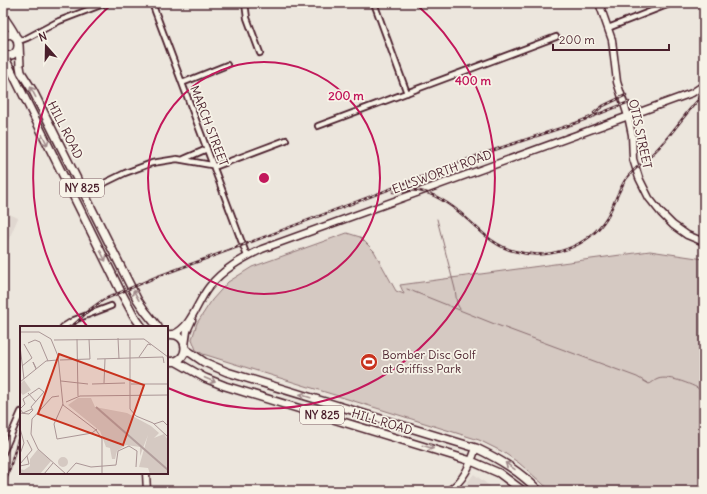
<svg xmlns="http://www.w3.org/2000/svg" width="707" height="494" font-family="Delius,sans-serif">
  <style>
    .built { fill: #e0d7d0 }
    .green { fill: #d5c9c2; stroke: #907476 }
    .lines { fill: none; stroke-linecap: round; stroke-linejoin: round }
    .stream { stroke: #896c6f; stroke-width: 1 }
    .minor-casing { stroke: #4a1f2b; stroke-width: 8 }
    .tertiary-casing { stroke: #4a1f2b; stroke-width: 9 }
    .primary-casing { stroke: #4a1f2b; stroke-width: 10 }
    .minor { stroke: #f7f3e8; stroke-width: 4.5 }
    .tertiary { stroke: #f7f3e8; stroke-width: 6 }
    .primary { stroke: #f7f3e8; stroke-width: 7 }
    .rail-casing { stroke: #4a1f2b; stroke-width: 2.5 }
    .rail { stroke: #f7f3e8; stroke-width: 1; stroke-dasharray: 3; stroke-linecap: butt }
    .oneway { stroke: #a0898a }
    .ring { fill: none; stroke: #c2185b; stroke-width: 2 }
    .labels { text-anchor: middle; stroke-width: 3.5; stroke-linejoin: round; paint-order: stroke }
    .shield { fill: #f7f3e8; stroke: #7e5f64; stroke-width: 1 }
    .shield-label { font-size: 11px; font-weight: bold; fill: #4a1f2b }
    .street-label { font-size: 12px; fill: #4a1f2b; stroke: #f7f3e8 }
    .poi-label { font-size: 12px; fill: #4a1f2b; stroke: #f7f3e8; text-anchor: start }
    .inset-river { fill: none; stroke: #b39f9d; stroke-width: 2 }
    .inset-road { fill: none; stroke: #ab9696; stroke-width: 1 }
    .view { fill: #c8321e; fill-opacity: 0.15; stroke: #c8321e; stroke-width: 2 }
    .inset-edge { fill: none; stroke: #4a1f2b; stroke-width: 2 }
    .centre { fill: #c2185b; stroke: #f7f3e8; stroke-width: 2 }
    .ring-label { font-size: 12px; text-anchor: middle; font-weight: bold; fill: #c2185b; stroke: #f7f3e8; stroke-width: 3.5; stroke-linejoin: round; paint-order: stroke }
  </style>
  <rect width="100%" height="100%" fill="#ece6dd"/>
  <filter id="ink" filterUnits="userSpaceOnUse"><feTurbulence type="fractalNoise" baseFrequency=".025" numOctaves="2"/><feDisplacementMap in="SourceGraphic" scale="8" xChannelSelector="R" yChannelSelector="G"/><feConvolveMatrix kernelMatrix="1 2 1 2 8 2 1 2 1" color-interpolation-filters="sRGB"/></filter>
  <g filter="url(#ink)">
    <path class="built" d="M 3,211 L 18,218 L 3,253 Z
      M 474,474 L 496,491 L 460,491 Z"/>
    <path class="green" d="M 347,233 L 360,237 L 374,251 L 396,291 L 404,294 L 400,285 L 650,251 L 704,259 L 704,491 L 551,491 L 519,463 L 503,452 L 479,440 L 203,354 L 196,350 L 192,339 L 197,323 L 212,300 L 228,282 L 252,267 Z"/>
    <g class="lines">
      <path class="stream" d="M 437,219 L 455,289 L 457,304 L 460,309
        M 407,289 L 497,325 L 637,377 L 649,384 C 652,383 655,380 658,379 C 669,375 695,385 704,392"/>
      <defs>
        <path id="minor" d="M 152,3 L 247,256
          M 245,3 L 247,18 L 260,53
          M 374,3 L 407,93
          M 608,28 L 672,3
          M 19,41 L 27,38 L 59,21 L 106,3
          M 182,83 L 227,65
          M 318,126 L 556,37
          M 184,159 L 207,149
          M 84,193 L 125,173 L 152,163 L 177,159 L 217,166 L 286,140
          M 63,327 L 74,320 L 111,306
          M 3,453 L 21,412"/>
        <path id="tertiary" d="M 599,3 L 612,40 L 617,82 L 628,116 L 632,135 L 633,159 L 639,178 L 649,198 L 661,213 L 673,225 L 687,235 L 704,242
          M 174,334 C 192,326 197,302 209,287 C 223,269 242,259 262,249 L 692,93 L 704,85
          M 185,345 L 187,331 L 192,320
          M 146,473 L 147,491
          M 448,491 C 464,481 470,465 476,448"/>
        <path id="primary" d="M 3,16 C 8,24 25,44 15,53 C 12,56 7,56 3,54
          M 3,36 L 11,34 L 17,38
          M 19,45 L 20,66 L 21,72 L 33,91 L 137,299 L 145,311 L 158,327
          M 3,54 L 121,292 L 134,316 L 142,327
          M 167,335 C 191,330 191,366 167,361
          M 185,349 L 204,362 L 227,372 L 476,448 C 501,460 519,471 539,491
          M 175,361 L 205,378 L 225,386 L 471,461 L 499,473 L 523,491"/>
      </defs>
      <use href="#minor" class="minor-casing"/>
      <use href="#tertiary" class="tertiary-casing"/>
      <use href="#primary" class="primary-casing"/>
      <use href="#minor" class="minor"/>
      <use href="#tertiary" class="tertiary"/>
      <use href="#primary" class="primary"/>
      <defs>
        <path id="rail" d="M 594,113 L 603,106 L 626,95
          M 393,192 C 403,190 414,189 424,192 C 437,195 457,209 467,219 C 482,232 494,246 514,251 C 548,261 588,248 607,217 C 614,205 618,191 626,179 C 636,166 650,158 661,145 C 676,129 688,109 704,94
          M 72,327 L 89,310 L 103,300 L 156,277 L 243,245 L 482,154 L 576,123 L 629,102
          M 3,491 L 21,430"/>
      </defs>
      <use href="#rail" class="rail-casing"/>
      <use href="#rail" class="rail"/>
    </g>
    <defs><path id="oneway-shaft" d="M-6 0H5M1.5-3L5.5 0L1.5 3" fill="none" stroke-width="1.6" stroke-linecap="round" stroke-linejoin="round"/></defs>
    <g class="oneway">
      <use href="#oneway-shaft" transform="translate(33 92) rotate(-117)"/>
      <use href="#oneway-shaft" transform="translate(45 140) rotate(64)"/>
      <use href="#oneway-shaft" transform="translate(103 256) rotate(63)"/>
      <use href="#oneway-shaft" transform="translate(136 295) rotate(-119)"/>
      <use href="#oneway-shaft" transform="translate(210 380) rotate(23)"/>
      <use href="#oneway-shaft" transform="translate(305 396) rotate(-163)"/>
      <use href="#oneway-shaft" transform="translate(428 447) rotate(17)"/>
      <use href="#oneway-shaft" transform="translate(510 466) rotate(-145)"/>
    </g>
  </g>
  <g class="ring">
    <circle cx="264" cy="178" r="116"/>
    <path d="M87 326A231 231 0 0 1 112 4M416 4A231 231 0 0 1 168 388"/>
  </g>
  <defs>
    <symbol id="stadium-disc" viewBox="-11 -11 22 22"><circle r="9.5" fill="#c8321e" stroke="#f7f3e8"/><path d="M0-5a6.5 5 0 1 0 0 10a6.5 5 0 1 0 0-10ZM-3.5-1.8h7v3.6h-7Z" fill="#fff"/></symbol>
  </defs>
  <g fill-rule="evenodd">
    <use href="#stadium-disc" x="359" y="352" width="20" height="20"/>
  </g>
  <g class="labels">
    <g class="shield">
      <rect x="60" y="179" width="44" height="18" rx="3"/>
      <rect x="300" y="406" width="44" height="18" rx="3"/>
    </g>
    <g class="shield-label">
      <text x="82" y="192">NY 825</text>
      <text x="322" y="419">NY 825</text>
    </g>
    <g class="street-label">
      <text transform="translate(209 126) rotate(69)" y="4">MARCH STREET</text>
      <text transform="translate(65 130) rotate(63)" y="4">HILL ROAD</text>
      <text transform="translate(640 134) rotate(78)" y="4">OTIS STREET</text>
      <text transform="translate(442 172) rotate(-20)" y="4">ELLSWORTH ROAD</text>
      <text transform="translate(382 422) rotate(17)" y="4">HILL ROAD</text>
    </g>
    <g class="poi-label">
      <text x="382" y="359">Bomber Disc Golf<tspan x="382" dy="14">at Griffiss Park</tspan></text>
    </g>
  </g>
  <g transform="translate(20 326)">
    <rect width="148" height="148" fill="#ece6dd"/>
    <path d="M 4,54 L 11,64 L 3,69 L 0,66 L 0,58 ZM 58,72 L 71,72 L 75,81 L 107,87 L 131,100 L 139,107 L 134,112 L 144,108 L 148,114 L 148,148 L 130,148 L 128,142 L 119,141 L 128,109 L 120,130 L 120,121 L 106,119 L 97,125 L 95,133 L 92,133 L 90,122 L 86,121 L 80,105 L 48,79 ZM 18,123 L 31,135 L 20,148 L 0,148 L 0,143 L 4,144 L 10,140 L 10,133 ZM38 136a5 5 0 1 1 10 0a5 5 0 1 1-10 0Z" fill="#d5c9c2"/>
    <path class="inset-river" d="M 76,81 L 148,144"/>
    <path class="inset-road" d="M 0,6 L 19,6 L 31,13 L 38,30 L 43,79 L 76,104 L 82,113 L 82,148M 98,12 L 99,33M 57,13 L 58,70M 34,14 L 124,13 L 148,31M 110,14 L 110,83 L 116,90 L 133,97 L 148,111M 8,17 L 15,14 L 20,16 L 28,35M 0,20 L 4,53M 119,31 L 128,18 L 131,19M 77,33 L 143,31 L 144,37M 40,34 L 70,33 L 69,13M 2,40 L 12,32 L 4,18M 16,43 L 13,36 L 16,42M 41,55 L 68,58M 0,56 L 26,35 L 37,34M 84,57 L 85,33M 72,58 L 105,57M 111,58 L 148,58M 8,67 L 16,76M 39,70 L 32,71 L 12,93 L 11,108 L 18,123 L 46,148 L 56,137 L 71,141 L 96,139 L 98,125 L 109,120 L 117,125 L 116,141M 46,76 L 60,70 L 148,69M 43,78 L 34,98 L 37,113 L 72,107 L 77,103M 0,87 L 9,88 L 13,84 L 11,81 L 24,66 L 19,62 L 3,73 L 5,78 L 0,83 L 3,87 L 12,83M 134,98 L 143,95 L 148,100M 0,102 L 4,117 L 0,128M 0,138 L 12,124 L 7,114M 0,140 L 9,138 L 7,130M 24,148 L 33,137"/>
    <path class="view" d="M 39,28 L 124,59 L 103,119 L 18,88 Z"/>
    <rect width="148" height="148" class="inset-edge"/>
  </g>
  <circle cx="264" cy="178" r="6" class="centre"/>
  <g class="ring-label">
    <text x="473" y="85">400 m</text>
    <text x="346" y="100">200 m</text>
  </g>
  <rect width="707" height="494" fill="none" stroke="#f7f3e8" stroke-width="16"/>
  <rect x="8" y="8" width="691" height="478" fill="none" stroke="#4a1f2b" stroke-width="1.5" filter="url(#ink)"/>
  <g transform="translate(46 46) rotate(340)" stroke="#f7f3e8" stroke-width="3" paint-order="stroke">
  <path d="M0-3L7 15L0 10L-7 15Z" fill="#4a1f2b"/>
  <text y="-6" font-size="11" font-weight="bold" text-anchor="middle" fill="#4a1f2b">N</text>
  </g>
  <path d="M553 44v6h116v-6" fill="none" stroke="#4a1f2b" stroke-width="2"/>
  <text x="559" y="44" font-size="12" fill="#4a1f2b" stroke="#f7f3e8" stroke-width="3" paint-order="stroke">200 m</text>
</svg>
